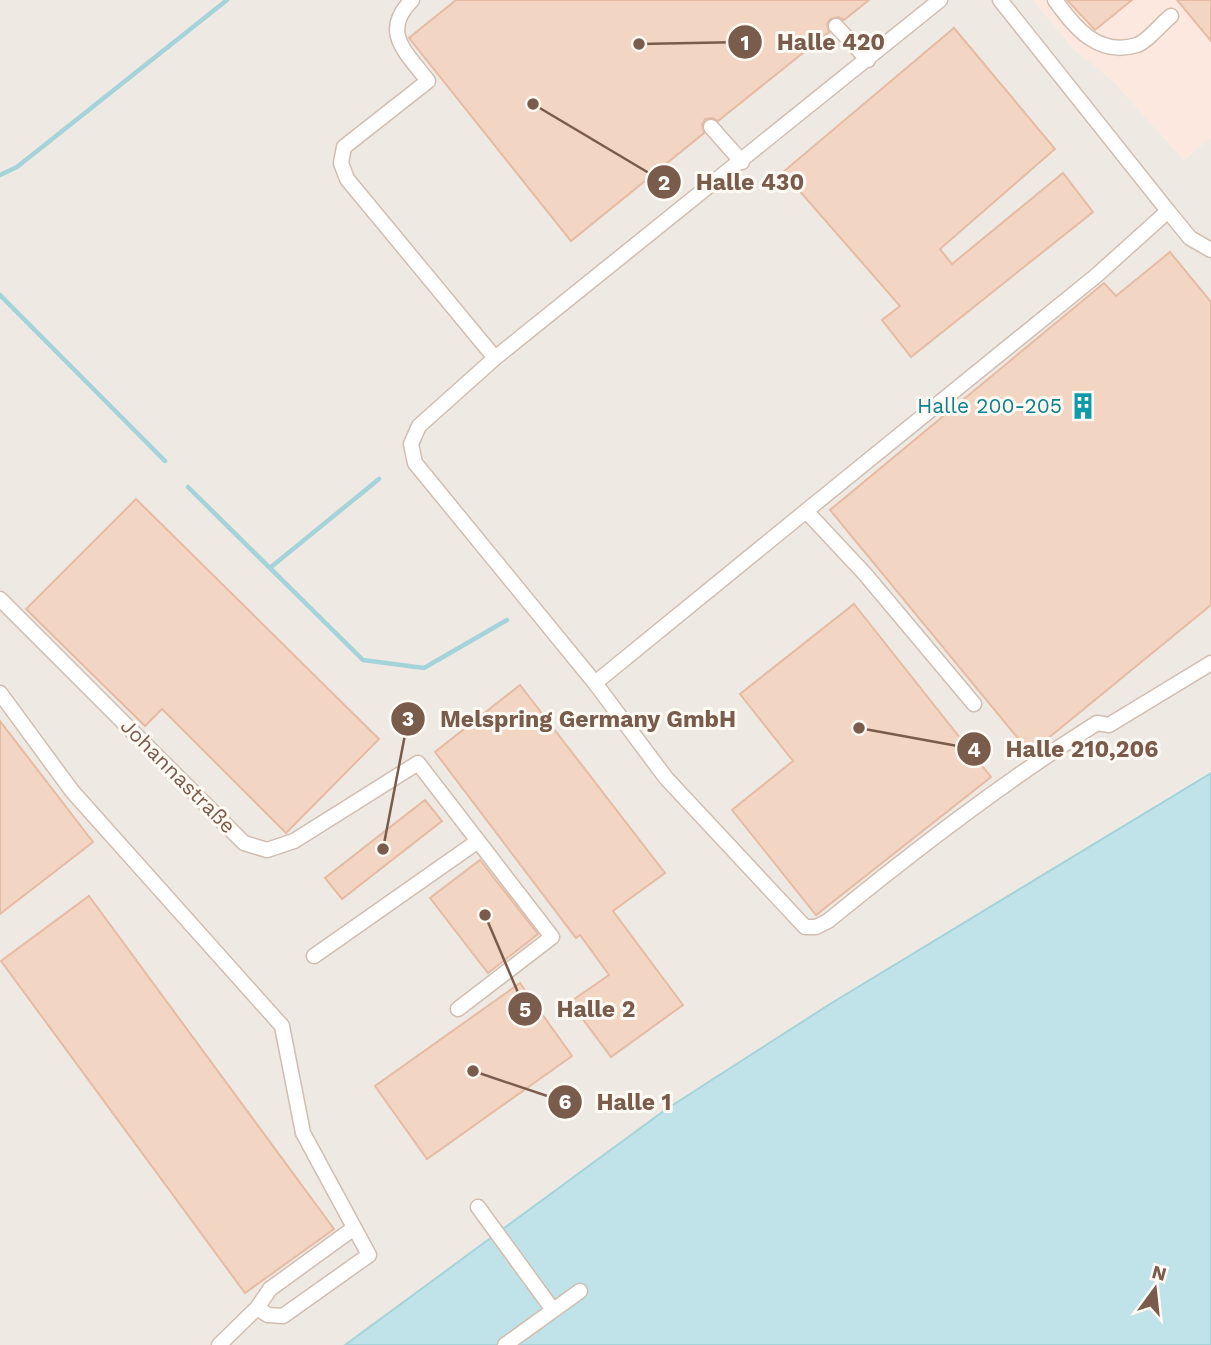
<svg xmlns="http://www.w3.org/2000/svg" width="1211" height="1345" font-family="'Work Sans',sans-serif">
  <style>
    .commercial { fill: #fde8e0 }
    .industrial { fill: #efe9e4 }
    .water { fill: #bfe3e8; stroke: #a5d3da; stroke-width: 2 }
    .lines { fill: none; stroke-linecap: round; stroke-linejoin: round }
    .stream { stroke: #a5d3da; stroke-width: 4.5 }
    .building { fill: #f3d5c3; stroke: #e6bba3; stroke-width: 2 }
    .minor-casing { stroke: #d1beb0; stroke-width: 17 }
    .minor { stroke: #fff; stroke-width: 14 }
    .labels { text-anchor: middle; stroke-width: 6; stroke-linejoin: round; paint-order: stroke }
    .culture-label { font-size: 21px; fill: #0d838f; stroke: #fffaf3; text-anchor: end }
    .street-label { font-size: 21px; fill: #7a5c4d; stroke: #fffaf3 }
    .leader { fill: none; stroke: #7a5c4d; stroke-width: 2.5 }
    .callout-dot { fill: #7a5c4d; stroke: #fffaf3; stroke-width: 2.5 }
    .mark-label { font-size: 21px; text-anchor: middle; font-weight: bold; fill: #fff }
    .callout-label { font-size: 23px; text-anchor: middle; font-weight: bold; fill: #7a5c4d; stroke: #fffaf3; stroke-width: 6; stroke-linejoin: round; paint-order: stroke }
  </style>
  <rect width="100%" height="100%" fill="#fdf6ec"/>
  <path class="commercial" d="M 1033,0 L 1211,0 L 1211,137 L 1184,160 L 1112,80 L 1074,49 Z"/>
  <path class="industrial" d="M 0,0 L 1033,0 L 1074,49 L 1112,80 L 1184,160 L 1211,137 L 1211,771 L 830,1004 L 665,1110 L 345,1345 L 0,1345 Z"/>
  <path class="water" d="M 1211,773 L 1211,1345 L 345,1345 L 665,1110 L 830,1004 Z"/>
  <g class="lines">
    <path class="stream" d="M 0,175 L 17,167 L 227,0
      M 0,295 L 165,461
      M 188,487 L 363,660 L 424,668 L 507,620
      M 271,567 L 379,479"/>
  </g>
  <path class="building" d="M 456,0 L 869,0 L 844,20 L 838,17 L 830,19 L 827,24 L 829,32 L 718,121 L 713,118 L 705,119 L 702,125 L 704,133 L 571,241 L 409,38 Z
    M 1067,0 L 1132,0 L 1095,30 Z
    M 1177,0 L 1211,0 L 1211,41 Z
    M 954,28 L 1055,149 L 940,249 L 952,264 L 1063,173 L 1093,212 L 911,357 L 882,320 L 900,306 L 783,172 Z
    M 1170,252 L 1211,302 L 1211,605 L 1030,753 L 830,510 L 1104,283 L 1116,296 Z
    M 136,499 L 379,739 L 286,833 L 162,709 L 145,726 L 26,609 Z
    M 854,604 L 991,777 L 816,915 L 732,810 L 793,761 L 740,694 Z
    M 520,685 L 665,873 L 613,911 L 683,1005 L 611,1057 L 570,1002 L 609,975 L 580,935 L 576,938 L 435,752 Z
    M 0,721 L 93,842 L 0,914 Z
    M 425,800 L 442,821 L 342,899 L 325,878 Z
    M 480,860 L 538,934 L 488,973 L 430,898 Z
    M 89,896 L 334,1229 L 245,1293 L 1,961 Z
    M 520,983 L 572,1056 L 427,1159 L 375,1086 Z"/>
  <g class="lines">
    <defs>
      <path id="minor" d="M 412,0 C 380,32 406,52 428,81 L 344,147 L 341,163 L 347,179 L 495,358 L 940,0
        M 1055,0 C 1074,27 1098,57 1137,45 C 1148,41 1161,24 1171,16
        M 836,26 L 868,60
        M 711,127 L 742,162
        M 1168,211 L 1190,238 L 1211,250
        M 495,358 L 419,426 L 411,444 L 415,463 L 595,683
        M 806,511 L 1097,275 L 1168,211 L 1000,0
        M 0,599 L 244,843 L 267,850 L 294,841 L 418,763 L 552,937 L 458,1009
        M 0,693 L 72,791 L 282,1026 L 303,1133 L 369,1255 L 283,1316 L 268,1315 L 257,1308
        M 974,704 L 865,574 L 806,511 L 595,683 L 666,778 L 805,927 L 816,927 L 828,921 C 915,850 1002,783 1097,723 L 1109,725 L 1211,663
        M 314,956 L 478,841
        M 478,1207 L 553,1310
        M 219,1345 L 257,1308 L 270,1289 L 354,1228
        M 505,1345 L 580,1291"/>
    </defs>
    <use href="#minor" class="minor-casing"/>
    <use href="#minor" class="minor"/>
  </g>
  <defs>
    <symbol id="building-bare" viewBox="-9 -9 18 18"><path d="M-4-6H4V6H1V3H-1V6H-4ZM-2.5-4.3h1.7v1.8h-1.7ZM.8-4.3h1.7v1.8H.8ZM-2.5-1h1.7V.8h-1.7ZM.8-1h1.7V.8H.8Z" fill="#0f9aa8" stroke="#fffaf3" stroke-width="2.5" paint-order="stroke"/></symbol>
  </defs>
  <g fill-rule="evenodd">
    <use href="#building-bare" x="1064" y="387" width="38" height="38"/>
  </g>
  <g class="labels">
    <g class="culture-label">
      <text x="1062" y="413">Halle 200-205</text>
    </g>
    <g class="street-label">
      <text transform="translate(178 776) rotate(45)" y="7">Johannastraße</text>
    </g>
  </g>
  <path class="leader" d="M639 44L745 42M533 104L664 182M383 849L408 719M859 728L974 749M485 915L525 1009M473 1071L565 1102"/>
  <g class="callout-dot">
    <circle cx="639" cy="44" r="7"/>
    <circle cx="533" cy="104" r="7"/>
    <circle cx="383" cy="849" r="7"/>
    <circle cx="859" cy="728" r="7"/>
    <circle cx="485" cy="915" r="7"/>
    <circle cx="473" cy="1071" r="7"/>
    <circle cx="745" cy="42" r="18"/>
    <circle cx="664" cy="182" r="18"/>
    <circle cx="408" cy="719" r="18"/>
    <circle cx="974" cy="749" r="18"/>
    <circle cx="525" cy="1009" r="18"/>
    <circle cx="565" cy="1102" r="18"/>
  </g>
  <g class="mark-label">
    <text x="745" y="50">1</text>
    <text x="664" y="190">2</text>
    <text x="408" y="726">3</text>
    <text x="974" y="757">4</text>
    <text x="525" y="1017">5</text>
    <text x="565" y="1109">6</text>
  </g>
  <g class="callout-label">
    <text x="831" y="50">Halle 420</text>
    <text x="750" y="190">Halle 430</text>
    <text x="588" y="727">Melspring Germany GmbH</text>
    <text x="1082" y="757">Halle 210,206</text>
    <text x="596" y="1017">Halle 2</text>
    <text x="634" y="1110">Halle 1</text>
  </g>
  <g transform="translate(1155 1289) rotate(15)" stroke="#fffaf3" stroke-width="5" paint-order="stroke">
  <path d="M0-5L12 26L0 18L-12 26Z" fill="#7a5c4d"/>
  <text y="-10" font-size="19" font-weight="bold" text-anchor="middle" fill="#7a5c4d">N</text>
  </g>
</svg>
